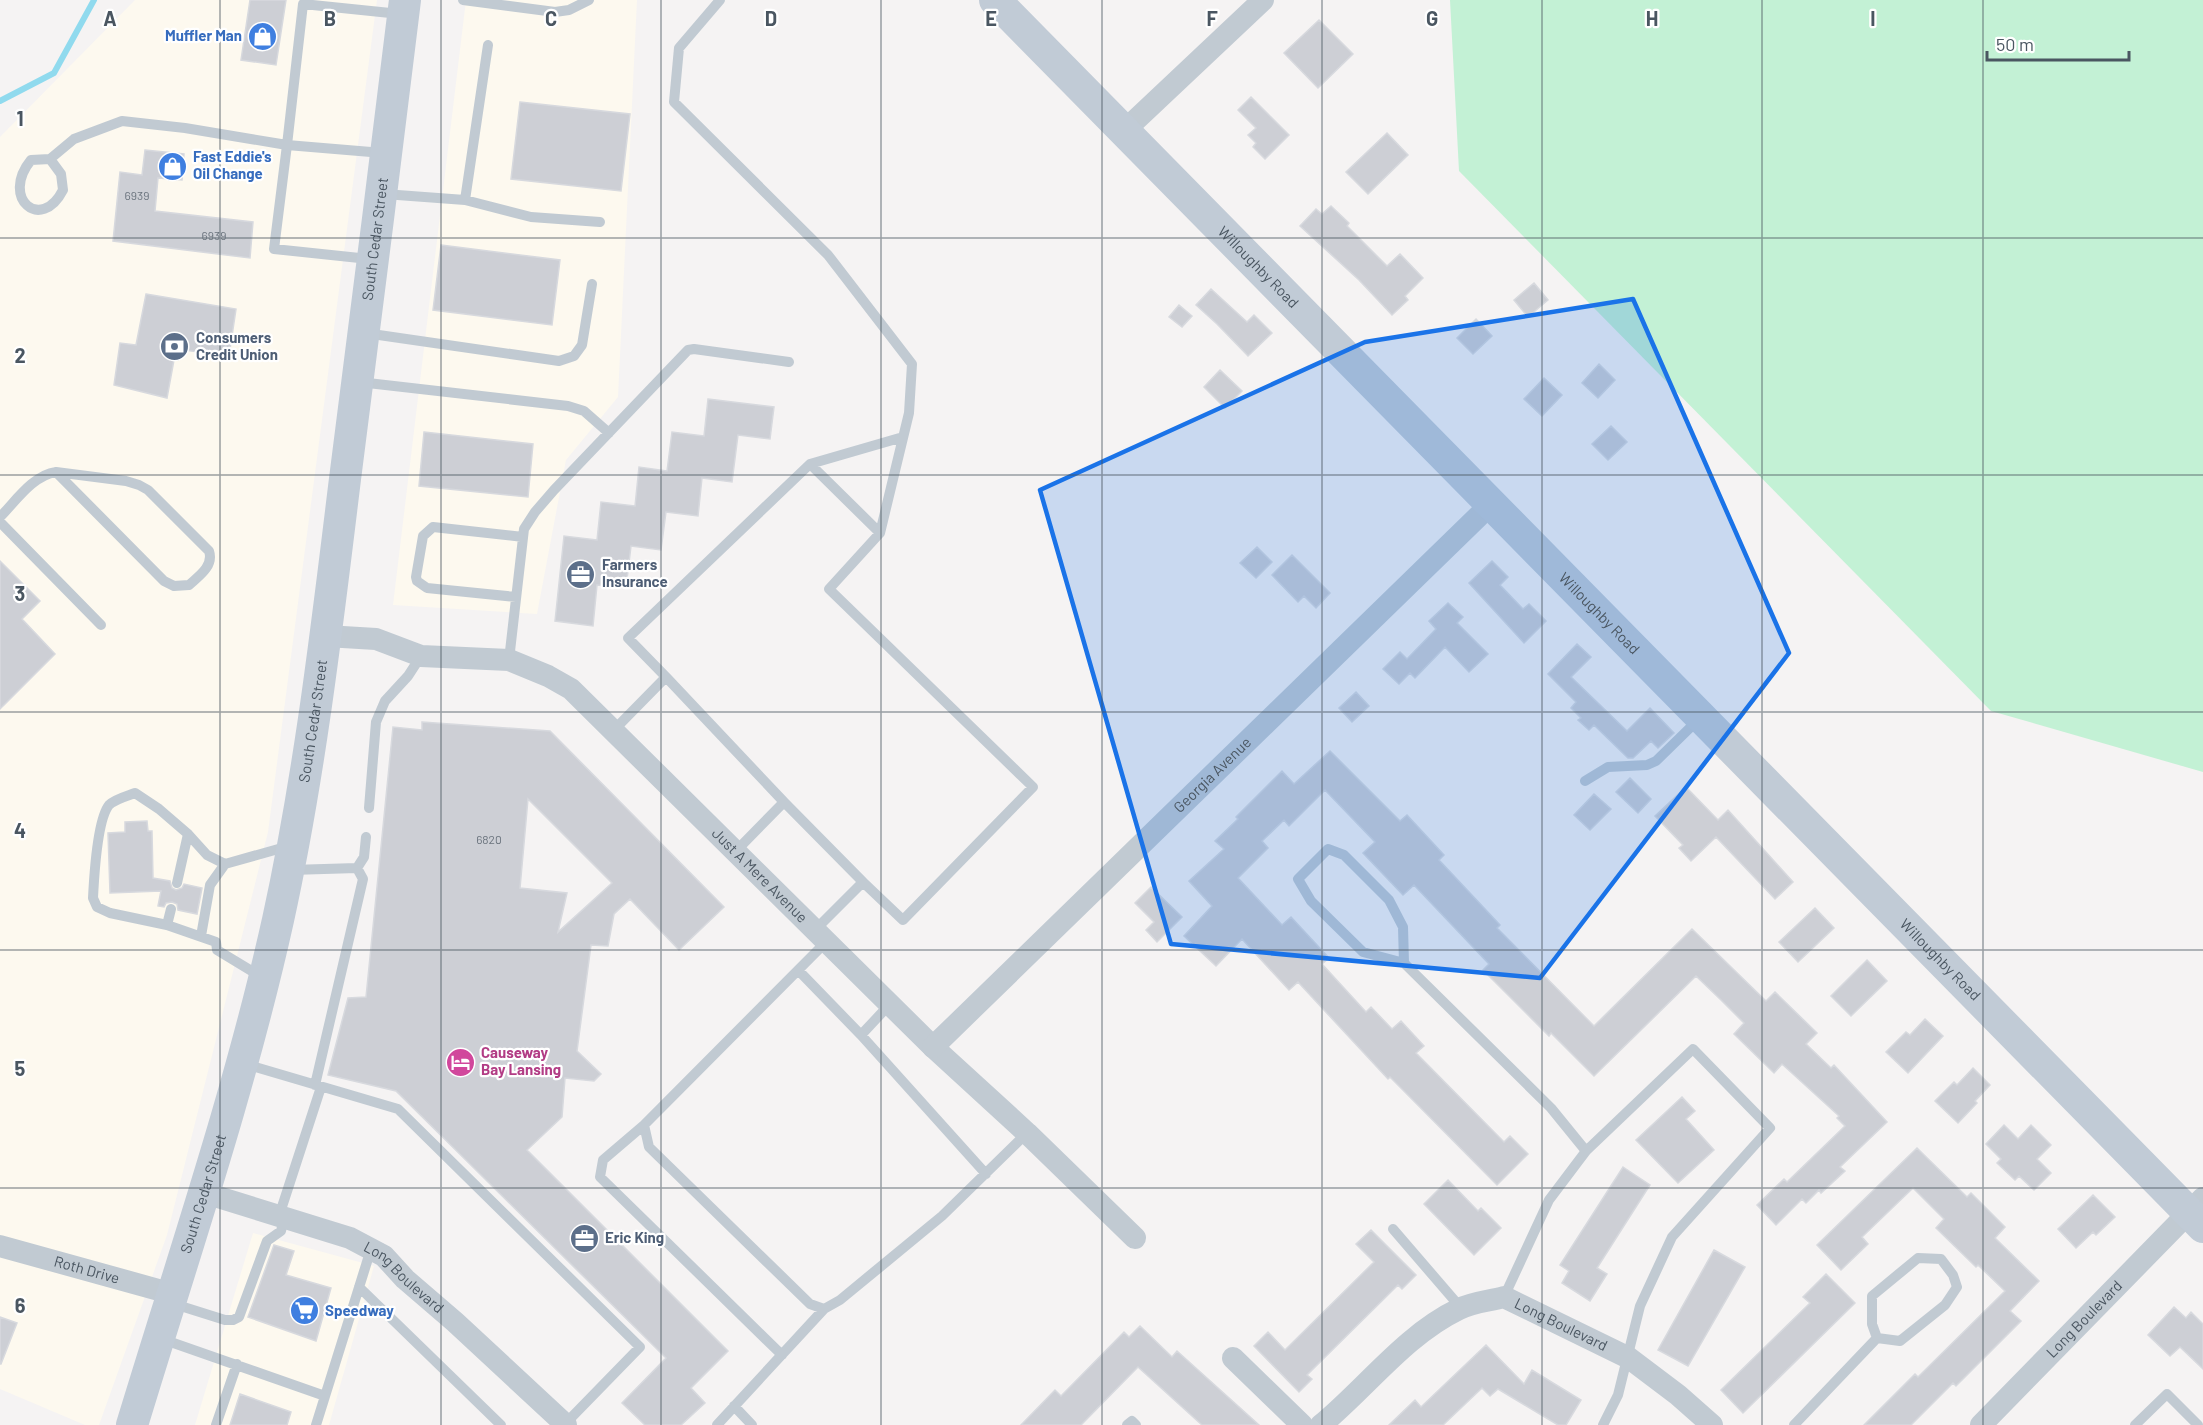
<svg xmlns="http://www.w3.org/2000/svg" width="2203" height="1425" font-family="Barlow,sans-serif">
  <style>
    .commercial { fill: #fdf9ef }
    .green { fill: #c3f1d5 }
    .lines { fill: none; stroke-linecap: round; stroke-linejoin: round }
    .stream { stroke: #90daee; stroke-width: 6 }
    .building { fill: #cdcfd5; stroke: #d7d9de; stroke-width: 1.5; fill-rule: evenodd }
    .lane { stroke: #c1cad2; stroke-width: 10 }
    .street { stroke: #c1cad2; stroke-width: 22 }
    .secondary { stroke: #c1cbd6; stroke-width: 32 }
    .marked { fill: #1a73e8; fill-opacity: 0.2; stroke: #1a73e8; stroke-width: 4.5; stroke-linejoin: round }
    .grid { fill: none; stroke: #4a5661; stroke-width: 1.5; stroke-opacity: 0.55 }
    .labels { text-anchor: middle; stroke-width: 4.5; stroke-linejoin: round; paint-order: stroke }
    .number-label { font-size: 12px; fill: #6b747e }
    .shop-label { font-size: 15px; font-weight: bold; fill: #366cbe; stroke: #fff; text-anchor: start }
    .street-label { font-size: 15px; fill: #4a5661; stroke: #fff }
    .service-label { font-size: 15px; font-weight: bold; fill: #4e5e75; stroke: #fff; text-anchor: start }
    .hotel-label { font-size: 15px; font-weight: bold; fill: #b23c85; stroke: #fff; text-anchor: start }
    .grid-label { font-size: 20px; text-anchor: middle; font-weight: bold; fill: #4a5661; stroke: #fff; stroke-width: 4.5; stroke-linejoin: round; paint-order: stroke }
  </style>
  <rect width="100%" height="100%" fill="#f5f3f3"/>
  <path class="commercial" d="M135,0H377L268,832L167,1235L99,1425H85L0,1389V137Z
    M466,0H637L618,397L566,460L537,614L393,605Z
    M253,1233L374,1266L329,1425H195Z"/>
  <path class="green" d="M1450,0H2203V772L1991,711L1459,171Z"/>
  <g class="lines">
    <path class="stream" d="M0,101L54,73L94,0"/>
  </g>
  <path class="building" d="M250,0H286L276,65L241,60Z
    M1319,20L1353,54L1318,88L1284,53Z
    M1251,97L1289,135L1265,159L1253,147L1256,143L1248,135L1256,128L1238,110Z
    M520,102L630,114L621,191L511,179Z
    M1387,133L1408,155L1368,194L1346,172Z
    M145,150L184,154L182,180L158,178L155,211L253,222L250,258L113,241L120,172L142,175Z
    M1331,206L1349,223L1347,226L1387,266L1400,254L1423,278L1405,296L1408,300L1392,315L1359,280L1300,226L1316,209L1322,214Z
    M441,245L560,260L552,325L433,310Z
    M1534,283L1548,300L1528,317L1514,300Z
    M1211,289L1247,322L1254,315L1272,333L1248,356L1217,324L1196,305Z
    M146,294L236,309L229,356L176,349L167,398L114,385L120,343L136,345Z
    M1179,305L1192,316L1182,327L1169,317Z
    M1476,319L1492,336L1473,354L1457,338Z
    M1599,364L1615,380L1598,398L1582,383Z
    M1220,370L1242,391L1225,408L1204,387Z
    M1544,378L1562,395L1542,416L1524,399Z
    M708,399L774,407L770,439L738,435L732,482L702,478L698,516L666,512L661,550L631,546L626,588L597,585L593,626L555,621L564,536L597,540L601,502L635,506L639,467L667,471L672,432L704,436Z
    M1611,426L1627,442L1608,460L1592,444Z
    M424,432L533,444L528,497L419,486Z
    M1257,547L1272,562L1256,578L1240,563Z
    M1292,555L1330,593L1316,608L1304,596L1298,602L1272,575Z
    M0,561L40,601L22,619L55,654L0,709Z
    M1492,561L1508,577L1500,585L1523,609L1529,604L1546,621L1524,643L1469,583Z
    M1448,603L1463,617L1457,623L1488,654L1469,672L1445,647L1415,678L1410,673L1399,684L1383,669L1400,652L1407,659L1436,629L1429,621Z
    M1577,644L1591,657L1571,677L1627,731L1650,708L1674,733L1658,748L1651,741L1633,758H1628L1594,725L1589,730L1578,720L1581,718L1571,708L1576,702L1548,674Z
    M1356,692L1369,706L1352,722L1339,708Z
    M422,722L550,731L724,907L679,950L630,899L614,914L608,946L591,945L577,1051L601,1074L594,1081L565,1078L562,1117L527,1150L728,1351L691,1388L705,1403L681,1425H645L622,1403L666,1358L396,1091L328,1075L348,998L366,997L393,727L422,730ZM528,799L612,883L558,932L567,893L520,888Z
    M1330,751L1400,821L1407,815L1444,855L1439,860L1500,925L1497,928L1594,1026L1692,929L1766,1001L1775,992L1817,1033L1806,1044L1831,1068L1834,1065L1887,1122L1840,1167L1845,1171L1821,1193L1819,1190L1806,1203L1802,1199L1776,1225L1757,1205L1784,1179L1787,1182L1845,1126L1837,1118L1839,1116L1782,1064L1774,1073L1734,1034L1744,1023L1721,1000L1696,976L1594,1076L1551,1033L1549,1036L1483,970L1489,964L1414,885L1403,895L1363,853L1375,842L1325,790L1289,826L1284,820L1262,841L1268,848L1238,878L1282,925L1291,917L1329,958L1322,964L1366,1012L1371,1007L1392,1029L1401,1021L1424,1046L1416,1053L1504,1142L1510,1136L1528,1154L1497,1185L1390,1077L1388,1079L1298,982L1289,990L1242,939L1216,966L1184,936L1212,906L1189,881L1224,849L1215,841L1238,819L1236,817L1282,771L1294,784Z
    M1630,778L1651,799L1638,813L1616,792Z
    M1686,787L1718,820L1728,810L1793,882L1775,899L1716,837L1691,861L1679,848L1683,845L1655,816Z
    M1594,794L1611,809L1590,830L1574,815Z
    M147,821L148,831H152L153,878L170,881L172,888L176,890L182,888L184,884L202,888L197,914L178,910L177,904L172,902L166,903L164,907L158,906L161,891L110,893L108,833L125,832V822Z
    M1151,887L1182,917L1157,942L1146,930L1154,922L1135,903Z
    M1815,908L1834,928L1798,962L1779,942Z
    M1867,960L1887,981L1851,1016L1831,996Z
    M1925,1019L1943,1036L1908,1073L1886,1052L1906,1032L1910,1035Z
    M1973,1068L1990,1085L1975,1101L1977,1103L1958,1123L1935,1101L1954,1082L1957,1085Z
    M1682,1097L1695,1111L1686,1119L1714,1150L1678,1183L1636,1140Z
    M2004,1125L2018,1139L2031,1125L2051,1145L2037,1159L2051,1173L2034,1190L2019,1176L2015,1180L1997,1163L2001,1159L1986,1144Z
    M1917,1148L1967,1197L1971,1193L2005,1227L1995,1238L2039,1281L2010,1311L2021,1321L1956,1386L1953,1383L1911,1425H1864L1915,1374L1918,1377L2005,1291L1978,1265L1976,1267L1936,1228L1944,1219L1913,1188L1862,1237L1868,1244L1841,1270L1817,1245Z
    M1623,1167L1650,1185L1597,1268L1607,1274L1590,1301L1562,1283L1569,1271L1560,1265Z
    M1448,1180L1478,1211L1481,1208L1501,1228L1474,1255L1424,1204Z
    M2093,1195L2115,1217L2096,1235L2093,1232L2076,1248L2058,1229Z
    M1371,1230L1416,1275L1402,1289L1398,1285L1307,1375L1312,1379L1299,1392L1254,1346L1268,1332L1285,1350L1374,1262L1356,1244Z
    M274,1245L294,1251L286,1275L331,1288L316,1341L248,1317Z
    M1714,1250L1745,1267L1688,1366L1658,1350Z
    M1826,1274L1855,1303L1743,1413L1721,1390L1810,1303L1803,1297Z
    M2174,1307L2186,1318L2191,1312L2203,1324V1369L2180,1347L2170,1356L2148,1335Z
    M0,1317L17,1323L1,1364H0Z
    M1140,1326L1172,1357L1177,1351L1259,1425H1202L1138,1367L1081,1425H1021L1055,1390L1061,1396L1124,1332L1129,1337Z
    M1486,1345L1524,1384L1532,1370L1581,1400L1566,1425H1558L1498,1389L1490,1396L1482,1388L1443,1425H1389L1415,1400L1421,1407Z
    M240,1394L291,1412L287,1425H230Z"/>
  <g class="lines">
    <path class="lane" d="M463,0L555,12L569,10L589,0
      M720,0L679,48L674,102L828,255L912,364L909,413L880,533
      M50,159L61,174L63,190C41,233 0,198 31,160L50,159L74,139L122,121L185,128L287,145L303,4L400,14
      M384,194L465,200L488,45
      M465,200L531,217L600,222
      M369,259L274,249L287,145L383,153
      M365,333L559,361L574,356L582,345L592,284
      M359,382L568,406L584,411L609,433
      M810,464L903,437
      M0,517C15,502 33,475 56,472L126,481L139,485L148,490L209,551C214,566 199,576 189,585L174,586L164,581L56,472
      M0,522L101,625
      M516,597L427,588L417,581L416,577L423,536L433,527L523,537
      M509,660L524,529L535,512L554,490L688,350L694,349L789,362
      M666,677L784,802
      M613,731L666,677L628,638L810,464L880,533L829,589L1033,787L903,920L863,882L815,930
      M1585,781L1608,767L1647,765L1656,761L1699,719
      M369,808L376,722L385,701L408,676L421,656
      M735,852L784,802L863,882
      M291,870L357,868L364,857L366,837
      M177,883L188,834
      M167,925L171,909
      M201,936L210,885L225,864
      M826,942L644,1125L649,1147L810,1304L824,1309L840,1300L942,1216L1027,1133
      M1404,963L1363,952L1311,901L1298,879L1328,849L1344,855L1389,900L1403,927L1404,963L1551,1108L1586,1151
      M798,970L861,1035L890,1004
      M260,976L217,950L216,942L167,925L110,913L97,907L93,898C94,878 97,820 109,805C115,799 127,796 135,793L159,809L188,834L207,855L225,864L289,846
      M861,1035L986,1174
      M245,1064L398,1109L640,1347L565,1424
      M315,1085L363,879L357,868
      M644,1125L603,1160L600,1177L782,1355
      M279,1216L321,1087
      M1393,1229L1461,1308
      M1918,1258L1941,1259L1953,1275L1957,1287L1945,1305L1900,1341L1877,1338L1872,1324V1296Z
      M359,1287L501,1425
      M1504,1297L1549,1200L1586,1151L1693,1049L1770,1128L1672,1237L1640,1306L1618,1395L1603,1425
      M171,1303L225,1320H233L239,1317L267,1241L281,1231L284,1218
      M162,1339L325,1396
      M734,1406L752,1425
      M216,1425L237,1364
      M316,1425L371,1249
      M717,1425L824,1309
      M1127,1425L1132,1421L1136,1425
      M1794,1425L1877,1338
      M2135,1425L2167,1394L2198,1425"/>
    <g class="street">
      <path d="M1124,131L1263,0"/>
      <path id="s1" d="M326,636L376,639L421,656L509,660L548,676L571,689L933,1047L1027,1133L1135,1238"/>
      <path id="s2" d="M933,1047L1492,503"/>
      <path id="s3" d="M205,1193L350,1238L384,1256L405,1279L455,1322L566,1425"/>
      <path id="s4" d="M0,1246L173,1294"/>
      <path d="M1233,1358L1302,1425"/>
      <path id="s5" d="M1321,1425C1367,1387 1405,1335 1459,1309C1473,1302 1490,1301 1504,1297L1629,1358L1678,1395L1712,1425"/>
      <path id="s6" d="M1981,1425L2203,1198"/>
    </g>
    <g class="secondary">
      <path id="s7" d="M995,0L2203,1227"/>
      <path id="s8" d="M132,1425C183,1257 240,1091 278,920C310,774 327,626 345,479C365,319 386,160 405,0"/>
    </g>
  </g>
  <path class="marked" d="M1633,299L1789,653L1540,978L1171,944L1040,490L1365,342Z"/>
  <path class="grid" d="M220,0V1425M441,0V1425M661,0V1425M881,0V1425M1102,0V1425M1322,0V1425M1542,0V1425M1762,0V1425M1983,0V1425M0,238H2203M0,475H2203M0,712H2203M0,950H2203M0,1188H2203"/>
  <defs>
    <symbol id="shop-disc" viewBox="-11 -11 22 22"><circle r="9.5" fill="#3f7fe0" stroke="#fff"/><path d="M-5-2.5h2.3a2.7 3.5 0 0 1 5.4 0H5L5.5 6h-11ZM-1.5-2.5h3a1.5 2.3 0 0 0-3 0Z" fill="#fff"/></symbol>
    <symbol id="bank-disc" viewBox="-11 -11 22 22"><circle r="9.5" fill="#5c6f8a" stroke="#fff"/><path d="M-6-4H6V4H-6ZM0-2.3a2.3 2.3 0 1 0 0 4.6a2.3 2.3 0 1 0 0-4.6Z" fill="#fff"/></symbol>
    <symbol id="office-disc" viewBox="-11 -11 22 22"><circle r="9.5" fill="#5c6f8a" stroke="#fff"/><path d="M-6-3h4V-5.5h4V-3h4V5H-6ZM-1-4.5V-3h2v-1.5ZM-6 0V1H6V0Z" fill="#fff"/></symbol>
    <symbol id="hotel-disc" viewBox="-11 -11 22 22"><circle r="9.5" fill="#d1479c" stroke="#fff"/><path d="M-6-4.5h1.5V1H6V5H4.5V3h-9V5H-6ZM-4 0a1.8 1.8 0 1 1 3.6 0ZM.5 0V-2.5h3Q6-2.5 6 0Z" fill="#fff"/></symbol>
    <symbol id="supermarket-disc" viewBox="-11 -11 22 22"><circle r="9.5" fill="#3f7fe0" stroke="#fff"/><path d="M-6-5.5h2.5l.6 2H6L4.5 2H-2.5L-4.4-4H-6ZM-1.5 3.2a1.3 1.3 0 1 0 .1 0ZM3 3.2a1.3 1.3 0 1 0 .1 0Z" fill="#fff"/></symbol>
  </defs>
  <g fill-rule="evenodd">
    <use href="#shop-disc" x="246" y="20" width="33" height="33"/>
    <use href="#shop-disc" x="156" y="150" width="33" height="33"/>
    <use href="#bank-disc" x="158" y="330" width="33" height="33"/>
    <use href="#office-disc" x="564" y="558" width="33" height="33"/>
    <use href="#hotel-disc" x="444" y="1046" width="33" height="33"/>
    <use href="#office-disc" x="568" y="1222" width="33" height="33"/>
    <use href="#supermarket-disc" x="288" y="1294" width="33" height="33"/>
  </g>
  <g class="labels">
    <g class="number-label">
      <text x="137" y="200">6939</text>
      <text x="214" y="240">6939</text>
      <text x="489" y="844">6820</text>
    </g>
    <g class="shop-label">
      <text x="242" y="41" text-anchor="end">Muffler Man</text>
      <text x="193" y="162">Fast Eddie's<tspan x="193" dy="17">Oil Change</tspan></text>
      <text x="325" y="1316">Speedway</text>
    </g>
    <g class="street-label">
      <text dy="5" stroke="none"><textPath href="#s8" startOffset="1214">South Cedar Street</textPath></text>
      <text dy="5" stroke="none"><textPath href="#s7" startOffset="375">Willoughby Road</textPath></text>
      <text dy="5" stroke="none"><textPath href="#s7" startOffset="861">Willoughby Road</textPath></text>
      <text dy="5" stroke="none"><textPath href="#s8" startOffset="728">South Cedar Street</textPath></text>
      <text dy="5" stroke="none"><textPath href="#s2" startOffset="390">Georgia Avenue</textPath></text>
      <text dy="5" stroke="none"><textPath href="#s1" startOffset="520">Just A Mere Avenue</textPath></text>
      <text dy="5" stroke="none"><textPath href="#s7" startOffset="1347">Willoughby Road</textPath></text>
      <text dy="5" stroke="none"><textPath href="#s8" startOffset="242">South Cedar Street</textPath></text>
      <text dy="5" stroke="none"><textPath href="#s4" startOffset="90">Roth Drive</textPath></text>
      <text dy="5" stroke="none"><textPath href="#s3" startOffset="219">Long Boulevard</textPath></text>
      <text dy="5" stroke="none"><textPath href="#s6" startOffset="148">Long Boulevard</textPath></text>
      <text dy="5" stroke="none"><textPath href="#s5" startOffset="291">Long Boulevard</textPath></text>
    </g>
    <g class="service-label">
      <text x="196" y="343">Consumers<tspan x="196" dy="17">Credit Union</tspan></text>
      <text x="602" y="570">Farmers<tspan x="602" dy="17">Insurance</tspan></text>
      <text x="605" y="1243">Eric King</text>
    </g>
    <g class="hotel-label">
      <text x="481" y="1058">Causeway<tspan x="481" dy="17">Bay Lansing</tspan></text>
    </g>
  </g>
  <g class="grid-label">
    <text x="110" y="26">A</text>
    <text x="330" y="26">B</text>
    <text x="551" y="26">C</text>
    <text x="771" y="26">D</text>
    <text x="991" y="26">E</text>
    <text x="1212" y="26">F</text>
    <text x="1432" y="26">G</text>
    <text x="1652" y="26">H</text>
    <text x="1873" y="26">I</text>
    <text x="20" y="126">1</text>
    <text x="20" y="363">2</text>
    <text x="20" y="601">3</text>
    <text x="20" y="838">4</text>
    <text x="20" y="1076">5</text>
    <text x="20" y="1313">6</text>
  </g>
  <path d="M1987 51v9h142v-9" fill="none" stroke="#4a5661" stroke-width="3"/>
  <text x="1996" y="51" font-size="18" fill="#4a5661" stroke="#ffffff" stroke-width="4.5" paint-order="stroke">50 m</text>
</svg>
